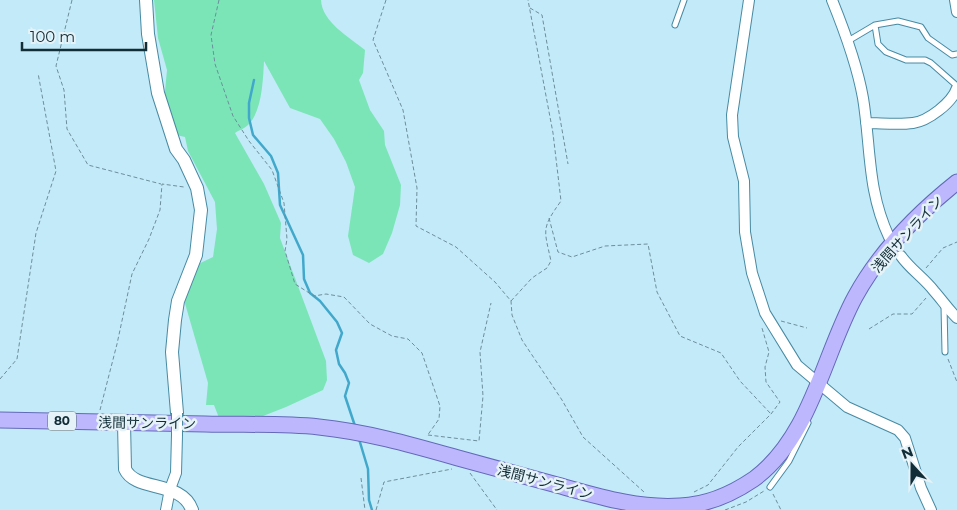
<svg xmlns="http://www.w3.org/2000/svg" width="957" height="510" font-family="Montserrat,'Noto Sans JP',sans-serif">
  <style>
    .green { fill: #7be5b8 }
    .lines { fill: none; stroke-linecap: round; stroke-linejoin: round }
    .stream { stroke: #41a8cb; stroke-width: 2.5 }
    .service-casing { stroke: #488aa2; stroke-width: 7 }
    .minor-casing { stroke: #488aa2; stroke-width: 12 }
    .tertiary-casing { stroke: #488aa2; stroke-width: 14 }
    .primary-casing { stroke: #6469b8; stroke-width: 17 }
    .path { stroke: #6d8e9b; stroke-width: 1; stroke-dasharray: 4 2.5; stroke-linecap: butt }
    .service { stroke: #fff; stroke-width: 5 }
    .minor { stroke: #fff; stroke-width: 10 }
    .tertiary { stroke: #fff; stroke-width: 12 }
    .primary { stroke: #bdb8fe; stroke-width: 15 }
    .minor-bridge-casing { stroke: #488aa2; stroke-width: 12; stroke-linecap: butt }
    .minor-bridge { stroke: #fff; stroke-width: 10 }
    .labels { text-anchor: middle; stroke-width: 5; stroke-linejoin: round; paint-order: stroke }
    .shield { fill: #e5f2f7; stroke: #516871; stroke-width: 1 }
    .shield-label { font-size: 12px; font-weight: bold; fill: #112d37 }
    .street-label { font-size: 14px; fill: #112d37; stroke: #e5f2f7 }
  </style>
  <rect width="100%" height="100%" fill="#c3eaf9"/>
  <path class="green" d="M154,0H321C322,22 349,37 365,50L363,73L359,80L370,110L384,131L385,145L401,185L400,205L392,233L383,254L369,263L353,255L348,236L355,187L346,162L334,139L320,119L290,108L264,61C263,80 262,112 248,125C244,129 239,130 235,133L264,184L281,223L280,238L326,361L327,380L323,390L286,407L245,423H221L214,405H206L208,383L184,300L190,268L213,257L217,229L215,202L188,151L185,137L172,134L163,112L167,70L158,38Z"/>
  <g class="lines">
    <path class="stream" d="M254,80L249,103V118L253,135L271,156L278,173L280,205L303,255L304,279L310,293L320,301L337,322L342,333L336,350L339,364L345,373L349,383L345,396L355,426
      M359,439L368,469L369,500L372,510"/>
    <defs>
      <path id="service" d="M675,25L684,0
        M875,25L878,44L886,52L906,60H925L931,63L957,86
        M848,41L875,25L898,21L921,27L928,38L952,55L957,54
        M944,306L945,352
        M770,487L789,461L808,423"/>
      <path id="minor" d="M749,0L732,115L733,137L744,181L745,232L752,273L765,313L797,365L847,407L898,430L905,438L921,488L931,510
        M832,0C845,32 857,64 863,98C871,147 867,190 889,237
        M955,0L957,12
        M866,123C881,123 898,125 913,123C928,121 952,103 957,88
        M901,256C910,269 924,278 934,291C942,300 948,309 957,318
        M166,510L170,489L176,473L177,435"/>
      <path id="tertiary" d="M146,0L148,34L158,93L176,149L184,160L197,188L201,210L196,255L178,301L175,320L172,352L177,413
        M124,423L125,469C135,492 182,480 192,510"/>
      <path id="primary" d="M0,420C68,421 137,423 205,424C243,425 282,423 319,427C367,432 412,445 458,458C491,467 524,476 557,485C597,496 638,509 680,506C707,505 732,494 754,479C811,437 823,356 855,297C879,253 918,213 957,182"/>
    </defs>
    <use href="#service" class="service-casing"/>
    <use href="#minor" class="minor-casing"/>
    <use href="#tertiary" class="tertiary-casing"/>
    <use href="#primary" class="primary-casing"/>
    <path class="path" d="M72,0L56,66L64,90L67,129L88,165L161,184
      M219,0L211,35L215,64L233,116L249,141L272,170L284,203L287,239L285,251L295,284L314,296L326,294L344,297L370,324L392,336L408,339L422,353L440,406L439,419L427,436
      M386,0L373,40L403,110L417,188L416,226L456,247L495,282L511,301L512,315L522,340L562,400L583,437L644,492
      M530,8L542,15L568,164
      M549,218L558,252L572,257L605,246L648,244L657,292L680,336L721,353L740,381L771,414
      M926,268L943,248L957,242
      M511,301L532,278L547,268L551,261C544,229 541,229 561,201L553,133L528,0
      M781,321L807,328
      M869,329L893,314H912L926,298
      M948,359L957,382
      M0,379L17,359L36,233L56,171L38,73
      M100,410L117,344L132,274L149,239L160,210L162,184L184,187
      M428,435L479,441L483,396L480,352L491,303
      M470,473L497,510
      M361,478L365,510
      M694,492L708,485L738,447L771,414L780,402L766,382L765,367L769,352L762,328
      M773,494L781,510
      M376,510L384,482L452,469
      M725,510L746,502L764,491"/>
    <use href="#service" class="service"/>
    <use href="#minor" class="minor"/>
    <use href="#tertiary" class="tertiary"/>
    <use href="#primary" class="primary"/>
    <defs>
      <path id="minor-bridge" d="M177,435V413"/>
    </defs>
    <use href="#minor-bridge" class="minor-bridge-casing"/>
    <use href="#minor-bridge" class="minor-bridge"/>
  </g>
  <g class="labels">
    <rect class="shield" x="48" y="411.5" width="28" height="19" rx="4"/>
    <g class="shield-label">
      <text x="62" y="425">80</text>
    </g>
    <g class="street-label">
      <text transform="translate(907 234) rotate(-48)" y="5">浅間サンライン</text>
      <text transform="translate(147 423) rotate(1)" y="5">浅間サンライン</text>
      <text transform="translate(545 482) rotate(15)" y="5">浅間サンライン</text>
    </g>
  </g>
  <g transform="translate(912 465) rotate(339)" stroke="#e5f2f7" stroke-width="4" paint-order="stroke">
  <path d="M0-4L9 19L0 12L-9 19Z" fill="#112d37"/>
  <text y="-8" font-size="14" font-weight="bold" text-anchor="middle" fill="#112d37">N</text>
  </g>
  <path d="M22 42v8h124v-8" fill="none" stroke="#112d37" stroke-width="2.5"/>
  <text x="30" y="42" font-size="15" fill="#112d37" stroke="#e5f2f7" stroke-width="4" paint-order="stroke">100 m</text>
</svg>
